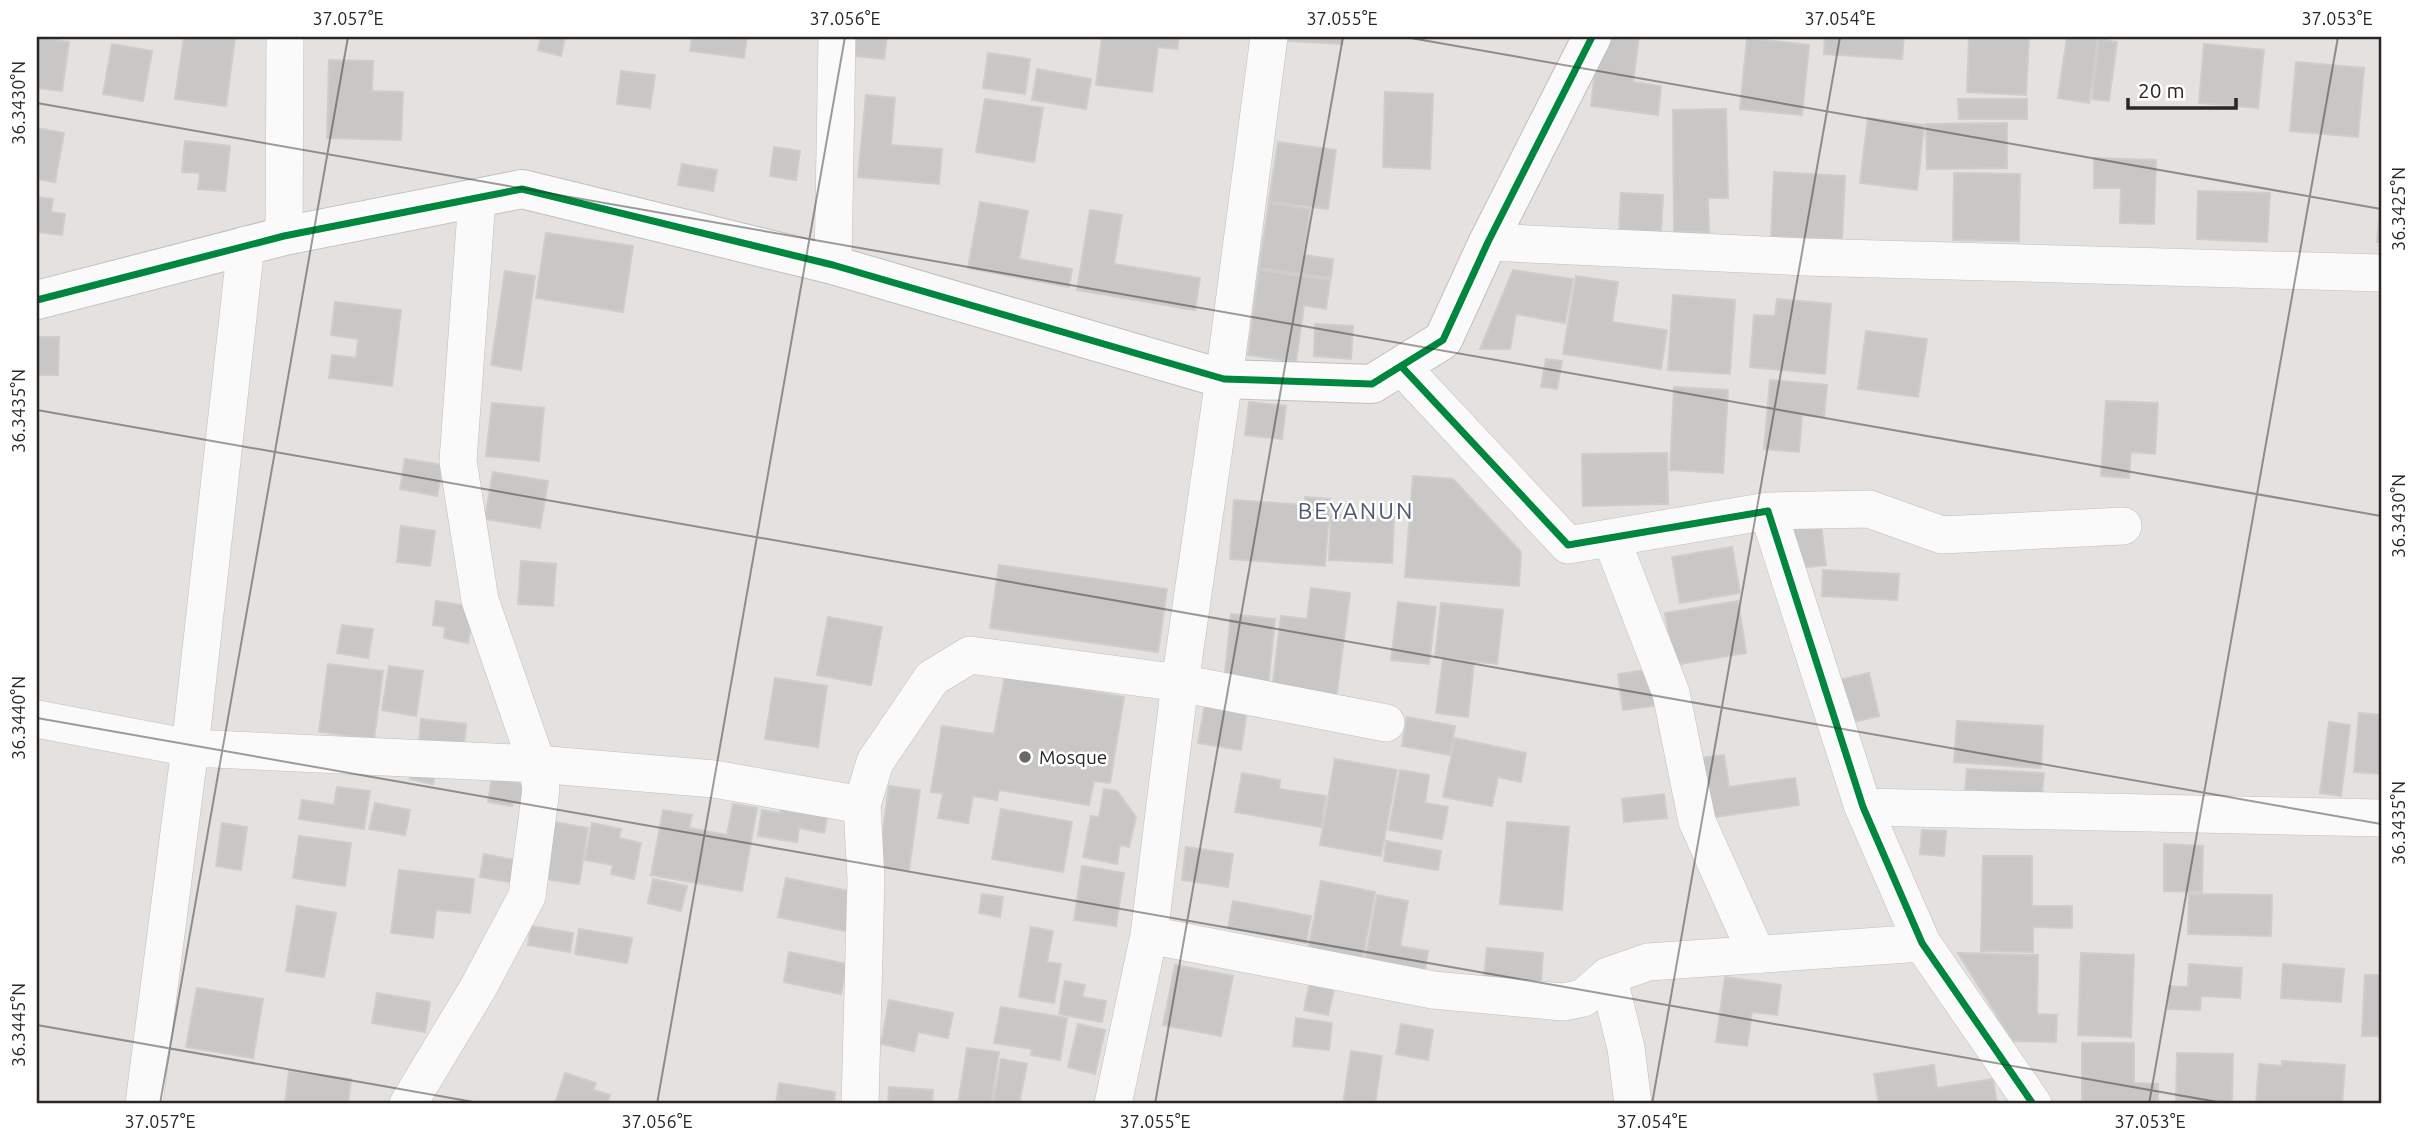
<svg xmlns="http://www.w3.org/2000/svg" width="2418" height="1141" font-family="Ubuntu,sans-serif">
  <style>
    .building { fill: #c9c7c5; stroke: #cfcdca; stroke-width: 2 }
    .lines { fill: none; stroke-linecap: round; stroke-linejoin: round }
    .street-casing { stroke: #bfbfbf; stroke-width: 38 }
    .secondary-casing { stroke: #bfbfbf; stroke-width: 40 }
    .street { stroke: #fbfafa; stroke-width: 37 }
    .secondary { stroke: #fbfafa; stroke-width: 38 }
    .cycleway-casing { stroke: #fff; stroke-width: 11 }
    .cycleway { stroke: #00873e; stroke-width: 7 }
    .ticks { fill: none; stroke: #272727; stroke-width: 2; stroke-opacity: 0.45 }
    .poi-dot { fill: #696867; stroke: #fff; stroke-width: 2.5 }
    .labels { text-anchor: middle; stroke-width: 5; stroke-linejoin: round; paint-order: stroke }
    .poi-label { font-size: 19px; fill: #272727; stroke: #fff; text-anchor: start }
    .quarter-label { font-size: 23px; letter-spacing: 2px; fill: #4e5972; stroke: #fff }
    .neatline { fill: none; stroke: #272727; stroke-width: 2.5 }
    .ticks-label { font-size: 18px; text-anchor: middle; fill: #272727 }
  </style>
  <rect width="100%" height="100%" fill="#e4e1de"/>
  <path class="building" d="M37,37L69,42L62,91L37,88Z
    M184,37L235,38L226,106L175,99Z
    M541,37H565L561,56L538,50Z
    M692,37H747L744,58L690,51Z
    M849,37H887L884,59L847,55Z
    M1102,37H1179L1177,49L1158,47L1152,92L1096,85Z
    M1289,37H1343L1342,44L1289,41Z
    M1607,37H1639L1633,82L1661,86L1658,115L1591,106L1597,56Z
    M1825,37H1904L1902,59L1824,54Z
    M1969,37H2029L2026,95L1967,92Z
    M2067,37H2098L2089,103L2058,98Z
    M1747,38L1809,45L1802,115L1740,109Z
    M2099,39L2117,42L2109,101L2092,99Z
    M112,44L152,51L143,101L103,94Z
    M2204,44L2264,50L2258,108L2199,103Z
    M988,53L1030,59L1025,94L983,88Z
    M329,60L373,61L372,91L403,92L401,140L327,138Z
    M2296,62L2364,68L2358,137L2290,131Z
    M1037,69L1091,79L1086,109L1032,100Z
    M621,71L655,75L650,108L617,104Z
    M1385,92L1433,94L1430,169L1383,167Z
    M866,95L895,98L891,145L942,149L939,184L858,177Z
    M985,99L1043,108L1034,162L976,152Z
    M1958,99H2027V119H1959Z
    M1726,109L1728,198H1708L1709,232H1674L1673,110Z
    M1868,118L1924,125L1917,190L1860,183Z
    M2007,123V168L1927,169L1926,124Z
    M37,128L64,133L55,182L37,179Z
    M185,141L230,146L225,191L198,189L200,173L182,172Z
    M1278,142L1336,150L1328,209L1269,201Z
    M774,147L800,151L796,180L770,176Z
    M2094,158L2156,160L2154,224L2120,223L2121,188H2094Z
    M682,164L717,170L713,191L678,185Z
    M1774,172L1845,176L1842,239L1771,237Z
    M1954,173L2020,174L2019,241L1953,240Z
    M2198,191L2270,193L2267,242L2197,239Z
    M1621,193L1663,195L1661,232L1619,230Z
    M37,197L53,199L51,212L65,214L62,235L37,232Z
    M2381,197V242H2377Z
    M980,202L1028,211L1019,259L1072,269L1069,287L968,268Z
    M1269,203L1310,209L1304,255L1333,259L1331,278L1259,268Z
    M1090,210L1122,215L1114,264L1200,278L1195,310L1077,290Z
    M546,233L633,246L623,312L536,298Z
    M1259,270L1330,280L1326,309L1304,305L1296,362L1248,355Z
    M1513,270L1573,279L1565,323L1516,314L1510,349H1480Z
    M505,271L535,276L521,370L491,365Z
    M1576,276L1618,282L1612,322L1667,330L1661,369L1563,354Z
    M1673,295L1735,300L1730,374L1668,370Z
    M1777,299L1831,304L1825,374L1750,367L1754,315L1775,316Z
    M335,302L401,310L392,386L329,378L332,355L356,358L358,339L331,335Z
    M1315,324L1353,326L1351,359L1314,356Z
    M1866,331L1927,339L1918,397L1858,389Z
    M37,337H59L58,375H37Z
    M1546,359L1562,361L1557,389L1541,387Z
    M1770,380L1827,385L1824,417L1802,415L1799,452L1764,449Z
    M1674,387L1728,390L1723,473L1670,470Z
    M2106,401L2158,403L2155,454L2131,452L2129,478L2101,476Z
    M1249,402L1286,406L1282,439L1245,435Z
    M492,403L544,408L539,461L486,456Z
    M1667,453L1668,504L1583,506L1582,454Z
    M405,459L443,465L437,496L400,489Z
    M493,472L548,481L540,528L485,519Z
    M1413,476L1453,479L1521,552L1519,586L1405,577Z
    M1305,497L1330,499L1325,566L1230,559L1234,500L1305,505Z
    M1331,515L1394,517L1392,563L1329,560Z
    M1821,524L1826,565L1797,568L1793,527Z
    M401,526L435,531L430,566L397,562Z
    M1732,547L1740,593L1680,603L1672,557Z
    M521,561L556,564L553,606L518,604Z
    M999,565L1167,589L1158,652L990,628Z
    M1823,570L1899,574L1897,600L1822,596Z
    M1311,588L1350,593L1336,699L1272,690L1281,616L1307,619Z
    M436,601L474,607L468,643L444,638L445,627L433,625Z
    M1738,601L1746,653L1674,665L1665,613Z
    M1398,602L1436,607L1429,664L1391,660Z
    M1441,603L1503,610L1497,664L1435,657Z
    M1231,614L1275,619L1268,686L1224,681Z
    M828,617L882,627L871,685L817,675Z
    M342,625L373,629L368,658L337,653Z
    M1443,659L1474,663L1468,717L1436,713Z
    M328,664L383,671L374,739L319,732Z
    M389,666L423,671L416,716L382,710Z
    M1654,669L1659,705L1623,710L1618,674Z
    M1869,673L1879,716L1845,724L1835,681Z
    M1005,676L1124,697L1110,783L1094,781L1089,805L999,790L997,800L973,796L968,823L938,818L943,793L931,792L942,726L994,734Z
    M775,678L827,686L818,747L765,739Z
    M1205,704L1247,710L1241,750L1198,743Z
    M2359,713L2381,715V774L2354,772Z
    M1407,717L1455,726L1450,755L1402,746Z
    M421,719L466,724L464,746L419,741Z
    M1957,721L2043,726L2041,768L1954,762Z
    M2329,722L2350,725L2341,796L2320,793Z
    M1455,738L1526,753L1521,782L1498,777L1492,806L1443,797Z
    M1724,755L1729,787L1795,778L1799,805L1706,818L1698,758Z
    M1335,759L1397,770L1381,856L1320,845Z
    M413,764L436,769L433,784L410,779Z
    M1967,769L2044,773L2042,795L1965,790Z
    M1400,770L1429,775L1425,803L1448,807L1442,839L1389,830Z
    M1242,773L1280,780L1279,789L1326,796L1321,827L1235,812Z
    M492,777L526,784L522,803L513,802L512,806L488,802Z
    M889,786L920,790L909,870L878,866Z
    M337,787L370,791L364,829L299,819L302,800L334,805Z
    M1104,789L1117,791L1136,817L1129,847L1120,845L1117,864L1083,857L1091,816L1099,817Z
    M1664,794L1667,818L1624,822L1622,799Z
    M375,803L410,810L405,835L369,829Z
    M733,804L757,808L742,891L651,875L663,810L692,815L689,828L727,835Z
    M781,804L828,812L824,833L799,828L797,842L758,836L762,810L780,813Z
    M1001,809L1072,822L1063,872L992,859Z
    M555,822L588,828L579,884L545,879Z
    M1507,822L1569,827L1562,910L1500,904Z
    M222,823L247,827L241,870L216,866Z
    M592,823L621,829L619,838L641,843L634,879L611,874L613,865L585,860Z
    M1922,830L1946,831L1944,856L1920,854Z
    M299,836L351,843L345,886L293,878Z
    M1386,841L1441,851L1438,870L1384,861Z
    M2164,844L2203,846L2202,892L2164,891Z
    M1186,847L1233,854L1228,887L1182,880Z
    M484,854L519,861L515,883L480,877Z
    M1983,856H2032V906H2072V928L2033,927V952L1981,951Z
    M1082,866L1124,873L1116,926L1074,920Z
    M399,870L474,879L470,913L436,910L433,938L391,933Z
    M786,878L858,893L850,932L778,917Z
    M653,879L687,886L681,911L648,903Z
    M1321,881L1375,892L1362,961L1308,951Z
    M982,894L1003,897L1000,917L979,913Z
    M2189,894L2272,895L2271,936L2188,934Z
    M1377,895L1408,901L1400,946L1428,951L1424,977L1364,966Z
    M1233,901L1311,916L1306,943L1228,928Z
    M297,906L336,913L324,977L286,971Z
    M531,926L573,933L570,952L528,945Z
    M1031,927L1053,931L1047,962L1061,964L1054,1003L1019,997Z
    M579,929L632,938L627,963L575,954Z
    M1487,948L1543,953L1541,982L1484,977Z
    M789,952L847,964L841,994L784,982Z
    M1958,953L2038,955L2037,1014L2057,1015L2056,1042L2013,1041Z
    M2081,953L2134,955L2131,1037L2078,1035Z
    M2189,964L2242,968L2240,998L2201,996L2200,1010L2168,1009L2169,986L2188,987Z
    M2283,964L2344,969L2341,1002L2281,998Z
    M1175,965L1233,976L1221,1036L1163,1025Z
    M2365,975H2381V1036H2362Z
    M1725,977L1781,985L1777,1015L1752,1012L1747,1046L1716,1042Z
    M1065,981L1085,985L1082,997L1106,1001L1102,1022L1059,1014Z
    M1310,981L1335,985L1328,1015L1304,1010Z
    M197,988L263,999L253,1058L186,1047Z
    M377,993L430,1002L425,1032L372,1023Z
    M889,1000L953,1013L948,1038L918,1032L914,1051L881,1044Z
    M1001,1007L1067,1018L1060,1060L1031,1055L1032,1049L994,1043Z
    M1296,1018L1332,1023L1329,1050L1293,1046Z
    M1078,1024L1105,1030L1095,1074L1068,1067Z
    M1401,1024L1433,1030L1428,1060L1396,1054Z
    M2082,1043H2134V1083L2158,1084V1104H2082Z
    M967,1048L999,1052L991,1104H958Z
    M1351,1051L1382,1056L1375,1104H1343Z
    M2177,1053L2233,1054L2232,1104H2176Z
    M1001,1059L1027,1064L1019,1104H993Z
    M2282,1061L2345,1065L2342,1104H2256L2259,1064L2282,1066Z
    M1934,1065L1937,1088L1993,1079L1997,1104H1879L1874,1074Z
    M289,1071L351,1079L348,1104H285Z
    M565,1073L596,1083L593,1090L610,1095L607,1104H555Z
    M779,1083L835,1092L834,1104H776Z
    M889,1087L933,1090L932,1104H888Z"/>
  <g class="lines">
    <defs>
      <path id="street" d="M284,236L285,37
        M1488,242L1805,257L2381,273
        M833,265L837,37
        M1401,366L1568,545L1768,511L1863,807L1922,943L2033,1104
        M1768,511L1869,509L1942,535L2123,526
        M1611,538L1671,693L1697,821L1757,955
        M37,719L190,748L537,764L714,779L862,805
        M1863,807L2381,818
        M1149,935L1433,990L1563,1002L1583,998L1608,976L1648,962L1922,943
        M1608,976L1626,1048L1633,1104
        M144,1104L190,748L246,245
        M408,1104L478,988L527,896L541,789L537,764L480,600L458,461L477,198
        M860,1104L866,879L862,805L875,762L932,678L970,655L1180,683L1386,723
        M1113,1104L1149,935L1180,683L1224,379L1269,37"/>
      <path id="secondary" d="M37,300L284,236L522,189L833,265L1224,379L1372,384L1443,340L1488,242L1592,37"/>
    </defs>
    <use href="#street" class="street-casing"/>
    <use href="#secondary" class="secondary-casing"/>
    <use href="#street" class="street"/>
    <use href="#secondary" class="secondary"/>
    <defs>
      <path id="cycleway" d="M37,300L284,236L522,189L833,265L1224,379L1372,384L1443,340L1488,242L1592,37
        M1401,366L1568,545L1768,511L1863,807L1922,943L2033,1104"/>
    </defs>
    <use href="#cycleway" class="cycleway-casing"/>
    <use href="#cycleway" class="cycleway"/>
  </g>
  <path class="ticks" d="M1405,37L2381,209M37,103L2381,516M37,410L2381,824M37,718L2229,1104M37,1025L485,1104M160,1104L348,37M657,1104L845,37M1155,1104L1343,37M1652,1104L1840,37M2149,1104L2338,37"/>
  <circle class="poi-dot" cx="1025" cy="757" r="7"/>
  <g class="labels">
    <g class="poi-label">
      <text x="1039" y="764">Mosque</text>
    </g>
    <g class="quarter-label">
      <text x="1356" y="519">BEYANUN</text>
    </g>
  </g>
  <rect width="2418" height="1141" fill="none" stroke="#ffffff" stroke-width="77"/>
  <path d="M2128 98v10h108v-10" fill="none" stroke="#272727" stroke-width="3.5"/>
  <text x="2138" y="98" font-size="21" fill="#272727" stroke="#ffffff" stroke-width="5" paint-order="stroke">20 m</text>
  <rect x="38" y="38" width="2342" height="1064" class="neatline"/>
  <g class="ticks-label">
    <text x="348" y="25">37.057°E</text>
    <text x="845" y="25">37.056°E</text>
    <text x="1342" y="25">37.055°E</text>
    <text x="1840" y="25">37.054°E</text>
    <text x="2337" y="25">37.053°E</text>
    <text transform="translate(19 103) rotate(-90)" y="6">36.3430°N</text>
    <text transform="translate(2399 209) rotate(-90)" y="6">36.3425°N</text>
    <text transform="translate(19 411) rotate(-90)" y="6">36.3435°N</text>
    <text transform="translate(2399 516) rotate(-90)" y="6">36.3430°N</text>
    <text transform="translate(19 718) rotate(-90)" y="6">36.3440°N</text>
    <text transform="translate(2399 823) rotate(-90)" y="6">36.3435°N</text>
    <text transform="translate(19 1025) rotate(-90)" y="6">36.3445°N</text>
    <text x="160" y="1128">37.057°E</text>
    <text x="657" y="1128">37.056°E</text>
    <text x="1155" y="1128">37.055°E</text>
    <text x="1652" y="1128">37.054°E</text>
    <text x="2150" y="1128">37.053°E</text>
  </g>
</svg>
